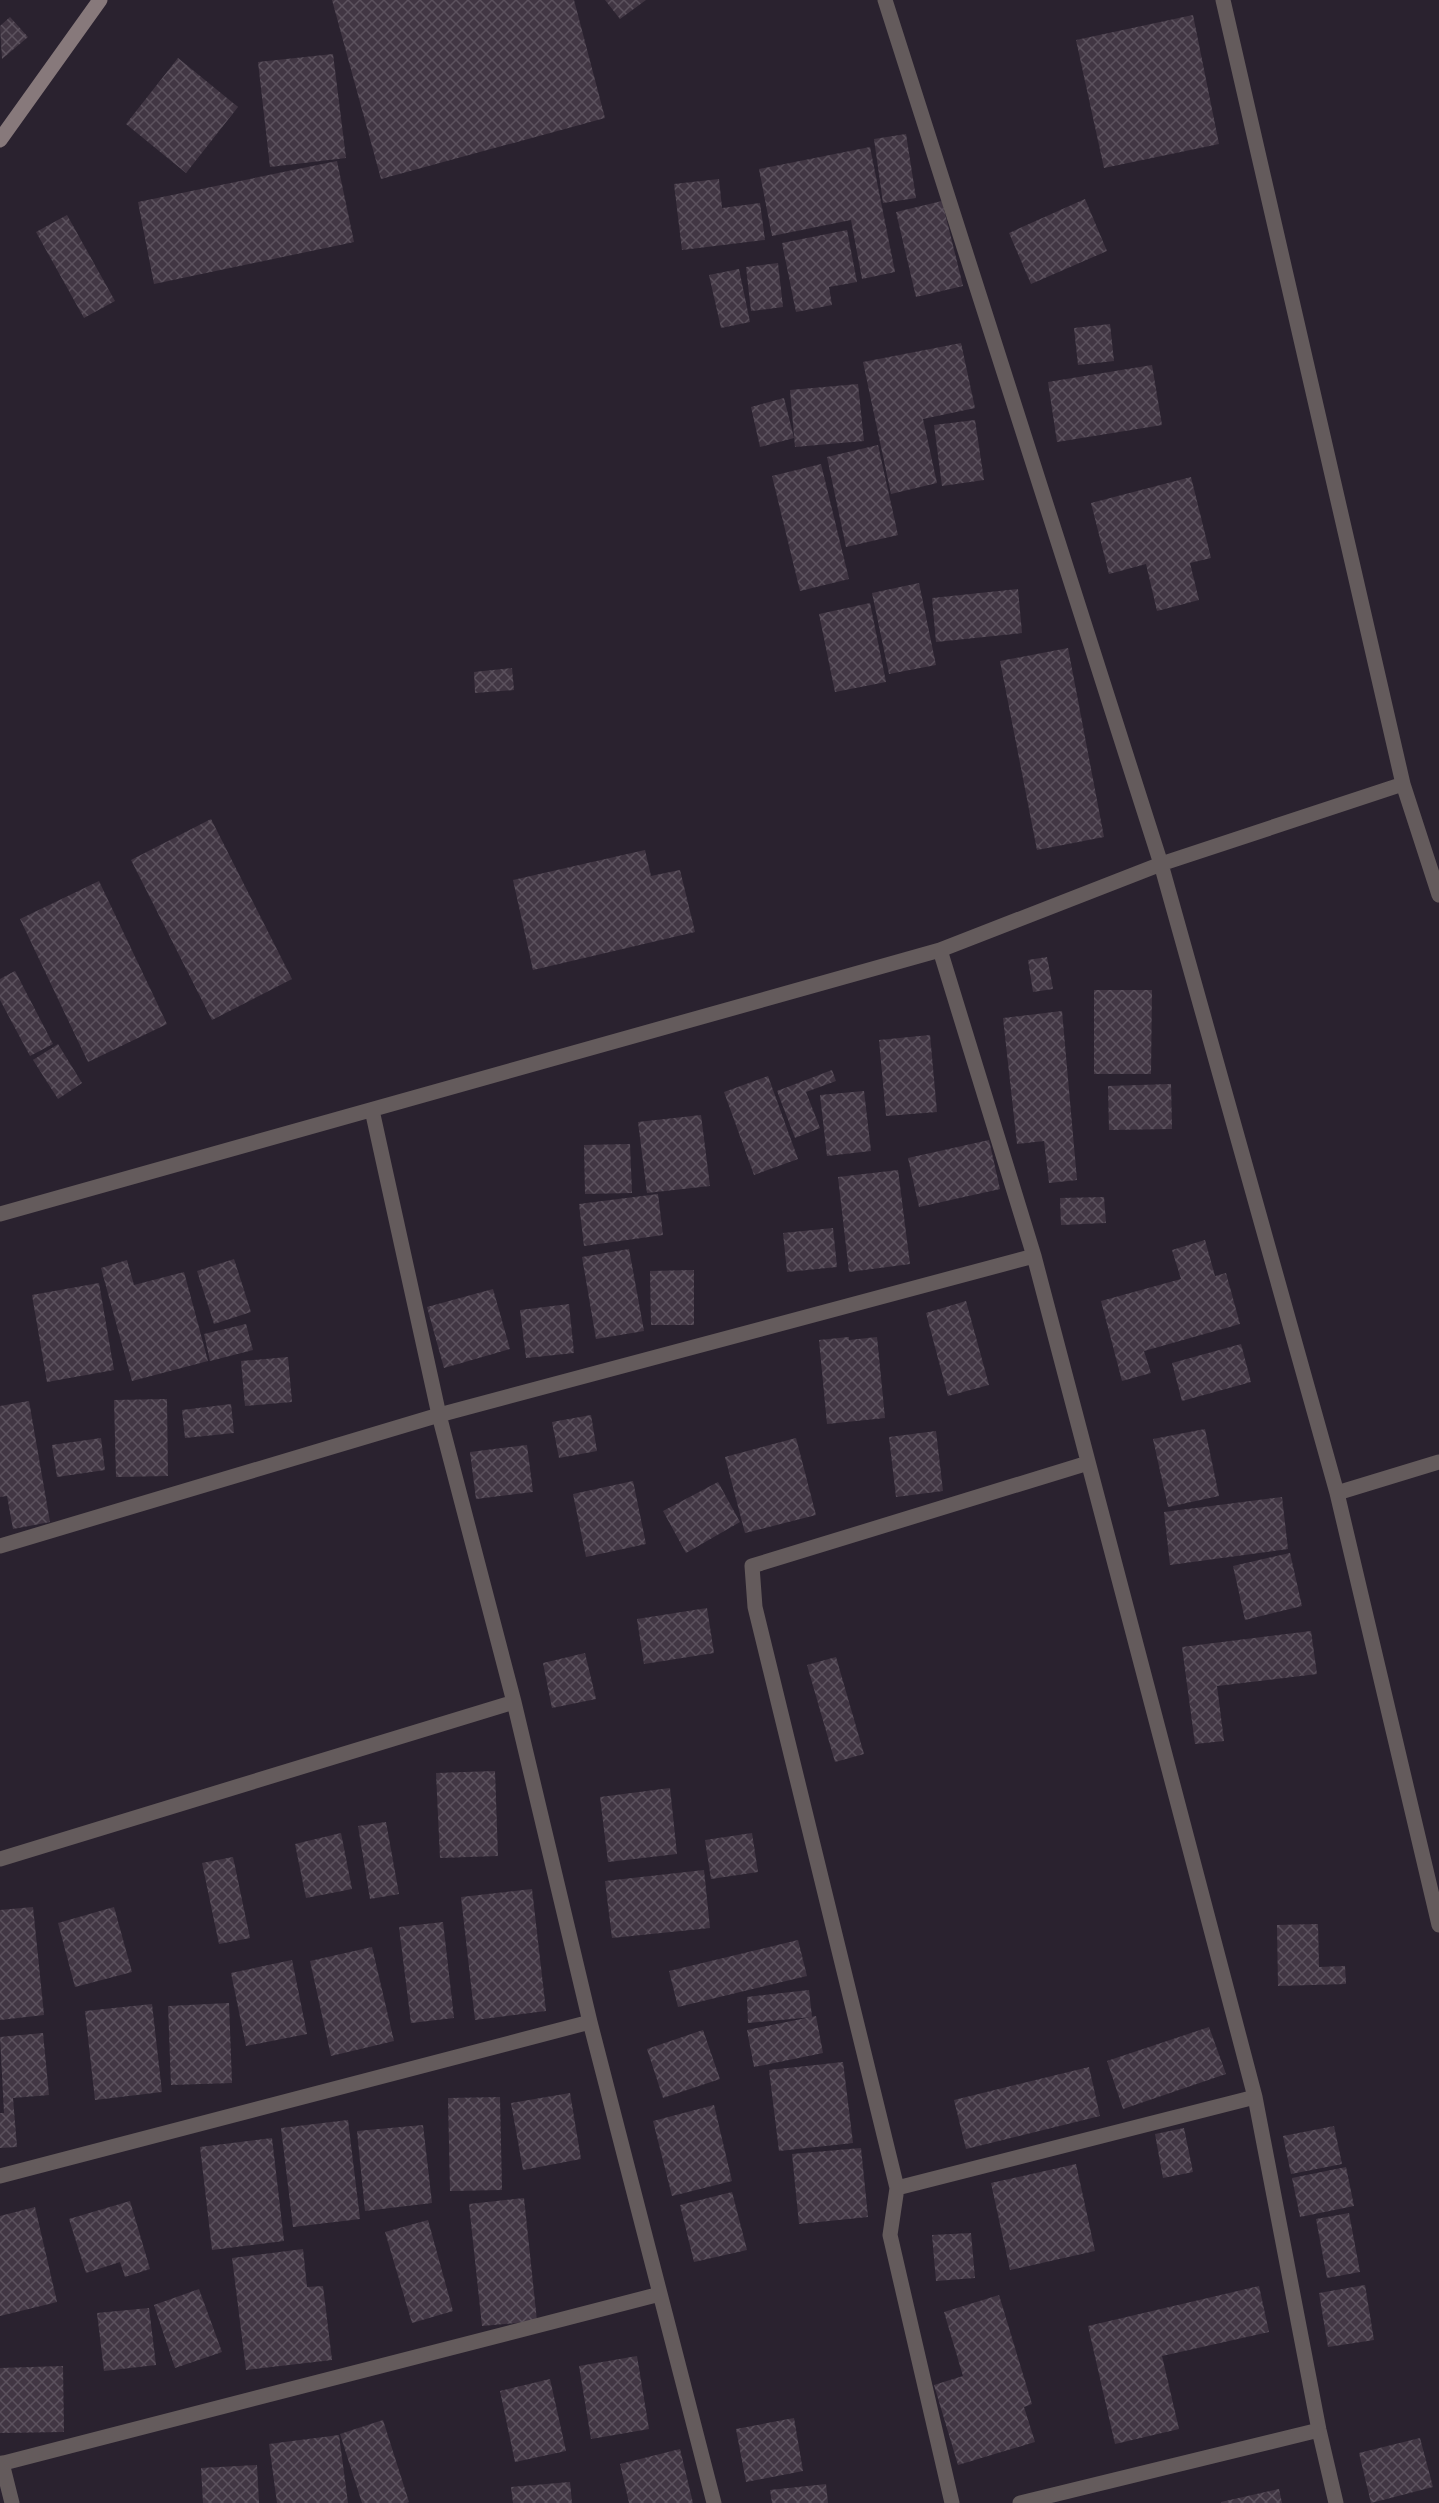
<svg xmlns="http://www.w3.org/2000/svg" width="1439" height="2503" font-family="Ubuntu,sans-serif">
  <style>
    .building { fill: url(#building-cross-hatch) }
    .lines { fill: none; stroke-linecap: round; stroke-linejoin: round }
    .street { stroke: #645b5c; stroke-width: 15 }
    .secondary { stroke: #87797b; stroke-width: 15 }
  </style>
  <defs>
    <pattern id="building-cross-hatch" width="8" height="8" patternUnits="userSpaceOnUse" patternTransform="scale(1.5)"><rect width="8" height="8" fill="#413643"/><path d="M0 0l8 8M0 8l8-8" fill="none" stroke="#5c525e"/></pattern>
  </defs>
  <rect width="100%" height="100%" fill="#2a222f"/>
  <path class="building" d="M332,0H574L605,118L381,179Z
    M605,0H646L620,19Z
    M1193,15L1219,144L1104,168L1076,40Z
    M10,17L28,37L2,59L0,26Z
    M333,54L346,158L270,167L258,62Z
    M178,58L238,107L186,173L126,124Z
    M906,134L916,198L883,203L874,139Z
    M870,147L895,272L862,279L851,220L772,236L759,169Z
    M337,161L354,242L154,284L138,202Z
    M719,179L722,208L760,203L765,240L682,250L674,184Z
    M1085,199L1107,251L1031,284L1009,233Z
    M942,201L963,286L916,297L896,212Z
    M67,215L115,301L84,318L36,232Z
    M847,230L857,282L829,287L832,305L796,312L782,243Z
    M778,263L783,307L751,311L746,267Z
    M739,269L750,322L721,328L709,275Z
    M1110,324L1114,361L1078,365L1074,328Z
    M961,343L975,408L923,419L937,483L891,494L863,362Z
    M1152,365L1162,425L1057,442L1048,382Z
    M858,384L864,441L795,447L790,390Z
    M784,398L794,438L760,447L751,407Z
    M975,420L984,480L942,486L934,425Z
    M878,445L898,535L846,547L827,457Z
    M821,464L849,579L800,591L772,476Z
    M1191,477L1211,558L1190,563L1199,600L1157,611L1146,564L1109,574L1091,503Z
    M919,583L936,665L889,674L872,593Z
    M1018,589L1022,633L936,642L932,598Z
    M870,603L886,682L835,692L819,614Z
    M1068,648L1104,837L1037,850L1000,661Z
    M512,668L514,690L475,693L474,672Z
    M211,819L292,979L212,1020L131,860Z
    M645,850L651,876L680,870L695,932L533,970L513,880Z
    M99,881L167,1024L88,1062L20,919Z
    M1047,957L1053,989L1033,992L1028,960Z
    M15,971L53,1044L30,1056L0,1000V979Z
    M1094,990H1152L1151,1074H1094Z
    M1062,1011L1077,1180L1049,1183L1044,1141L1017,1144L1003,1018Z
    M930,1035L937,1112L886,1116L879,1040Z
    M58,1044L82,1083L58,1099L33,1060Z
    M832,1070L836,1081L806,1092L820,1128L795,1138L777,1091Z
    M768,1076L798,1159L754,1175L724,1092Z
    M1171,1084L1172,1129L1109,1130L1108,1086Z
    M864,1091L871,1151L827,1156L820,1095Z
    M701,1115L710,1186L647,1193L638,1122Z
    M989,1140L1000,1189L919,1207L908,1158Z
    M630,1144L632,1193L585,1194L584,1145Z
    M898,1170L910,1264L849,1272L838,1177Z
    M658,1194L663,1235L584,1246L579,1204Z
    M1104,1197L1106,1223L1061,1225L1060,1198Z
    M833,1228L837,1267L787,1272L783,1233Z
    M1205,1240L1215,1276L1226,1273L1240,1324L1144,1351L1151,1373L1122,1381L1101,1301L1181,1279L1172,1250Z
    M629,1249L644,1331L596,1339L582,1257Z
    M234,1259L251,1312L214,1324L197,1271Z
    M127,1260L134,1285L184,1272L208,1361L132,1381L101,1268Z
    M694,1270V1325H651L650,1271Z
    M99,1283L114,1370L47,1382L32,1295Z
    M493,1289L510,1349L444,1368L427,1307Z
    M966,1301L989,1385L948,1396L926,1313Z
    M569,1304L574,1353L526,1358L520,1310Z
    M246,1324L253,1350L210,1361L204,1334Z
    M849,1337V1340L877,1337L885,1418L827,1424L819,1340Z
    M1241,1344L1251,1382L1182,1401L1172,1363Z
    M288,1357L292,1402L245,1406L241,1361Z
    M167,1399L168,1476L116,1477L114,1400Z
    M29,1401L50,1522L13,1529L7,1496L0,1497V1406Z
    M231,1404L234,1433L185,1438L182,1410Z
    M591,1415L597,1451L559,1458L552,1422Z
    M1205,1429L1219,1496L1168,1507L1153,1439Z
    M936,1431L943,1491L896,1497L889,1437Z
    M101,1438L105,1470L57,1477L52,1445Z
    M796,1438L816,1515L745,1533L725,1457Z
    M527,1445L533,1492L476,1499L470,1452Z
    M633,1481L646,1544L586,1557L573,1494Z
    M718,1482L740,1522L686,1553L663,1511Z
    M1282,1497L1288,1549L1170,1565L1164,1512Z
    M1290,1553L1302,1606L1245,1620L1233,1566Z
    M707,1608L714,1653L644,1664L637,1619Z
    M1311,1631L1317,1674L1217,1686L1224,1741L1195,1744L1182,1647Z
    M585,1653L596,1699L552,1708L543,1663Z
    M836,1657L864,1754L835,1762L807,1665Z
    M495,1771L498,1856L440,1858L436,1773Z
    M670,1788L677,1854L608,1862L600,1797Z
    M386,1822L399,1894L370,1899L358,1826Z
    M341,1833L352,1889L306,1898L295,1844Z
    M752,1833L758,1872L711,1879L705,1840Z
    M233,1857L250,1938L219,1944L202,1863Z
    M704,1870L710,1928L612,1938L605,1881Z
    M532,1889L546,2011L475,2020L461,1897Z
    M33,1907L44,2015L0,2020V1910Z
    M114,1907L132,1972L75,1987L58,1923Z
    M443,1922L454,2018L411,2023L399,1927Z
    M1318,1924L1319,1967L1345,1966L1346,1984L1278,1986L1277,1925Z
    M798,1940L807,1976L678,2007L669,1971Z
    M372,1947L394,2041L331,2056L310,1961Z
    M292,1960L307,2034L246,2046L231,1973Z
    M809,1990L812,2017L748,2023L747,1997Z
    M229,2003L232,2083L171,2085L168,2006Z
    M152,2004L162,2092L95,2100L85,2011Z
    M816,2016L823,2053L754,2067L747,2030Z
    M1209,2027L1226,2074L1123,2109L1107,2061Z
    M703,2030L720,2079L663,2098L647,2049Z
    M43,2033L49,2095L13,2098L17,2147L0,2148V2113H4L0,2037Z
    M843,2062L853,2143L779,2151L769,2070Z
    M1089,2067L1100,2116L966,2149L954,2100Z
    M570,2093L581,2159L523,2170L511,2103Z
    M500,2097L502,2190L450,2191L448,2098Z
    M714,2105L732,2181L672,2196L653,2121Z
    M348,2120L360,2219L293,2227L281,2128Z
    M423,2125L432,2203L365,2211L357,2131Z
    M1334,2126L1342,2164L1291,2174L1283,2136Z
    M1184,2128L1193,2172L1163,2178L1155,2134Z
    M272,2138L284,2241L212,2250L200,2147Z
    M861,2148L868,2217L799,2224L792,2154Z
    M1076,2164L1095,2251L1010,2270L991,2183Z
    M1346,2167L1354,2206L1300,2217L1292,2178Z
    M732,2192L747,2250L694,2262L680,2205Z
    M524,2198L537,2321L482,2326L469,2204Z
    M130,2201L150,2269L125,2277L120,2262L86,2273L69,2219Z
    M35,2207L57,2302L0,2316V2216Z
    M1349,2213L1360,2272L1327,2278L1316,2219Z
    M428,2220L453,2311L412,2323L385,2232Z
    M971,2233L975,2278L936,2281L932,2235Z
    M303,2249L307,2287L323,2286L332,2360L246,2370L232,2258Z
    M1365,2285L1374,2340L1328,2347L1319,2293Z
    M1259,2286L1269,2332L1162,2356L1179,2429L1115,2444L1088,2326Z
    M199,2289L222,2352L175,2368L154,2305Z
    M999,2295L1032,2404L1024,2407L1035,2442L958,2465L934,2385L963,2376L944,2312Z
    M149,2308L156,2365L104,2371L97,2313Z
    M637,2356L649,2429L591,2439L579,2366Z
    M63,2366L64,2432L0,2433V2368Z
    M550,2379L566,2451L515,2462L500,2391Z
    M794,2418L803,2471L746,2482L736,2429Z
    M383,2420L409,2502L407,2503H362L340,2434Z
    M339,2435L348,2503H277L269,2444Z
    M1420,2438L1433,2487L1371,2503L1359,2453Z
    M680,2449L693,2503H629L620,2464Z
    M257,2465L259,2503H203L201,2468Z
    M570,2482L572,2503H513L511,2487Z
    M826,2484L828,2503H772L770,2490Z
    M1279,2489L1282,2503H1221V2502Z"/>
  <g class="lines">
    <path class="street" d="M885,0L1161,864L1337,1493L1439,1925
      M1403,784L1439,895
      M940,950L1161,864L1403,784L1223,0
      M0,1214L940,950L1034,1256L1255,2097L1319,2430L1336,2503
      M1337,1493L1439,1462
      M0,1546L439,1415L372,1110
      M514,1702L439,1415L1034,1256
      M0,1859L514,1702L590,2022L714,2503
      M0,2176L590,2022
      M897,2188L1255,2097
      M2,2463L12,2503
      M0,2464L660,2294
      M952,2503L890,2235L897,2188L755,1607L752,1566L1088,1463
      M1020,2503L1319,2430"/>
    <path class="secondary" d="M0,140L100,0"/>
  </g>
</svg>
